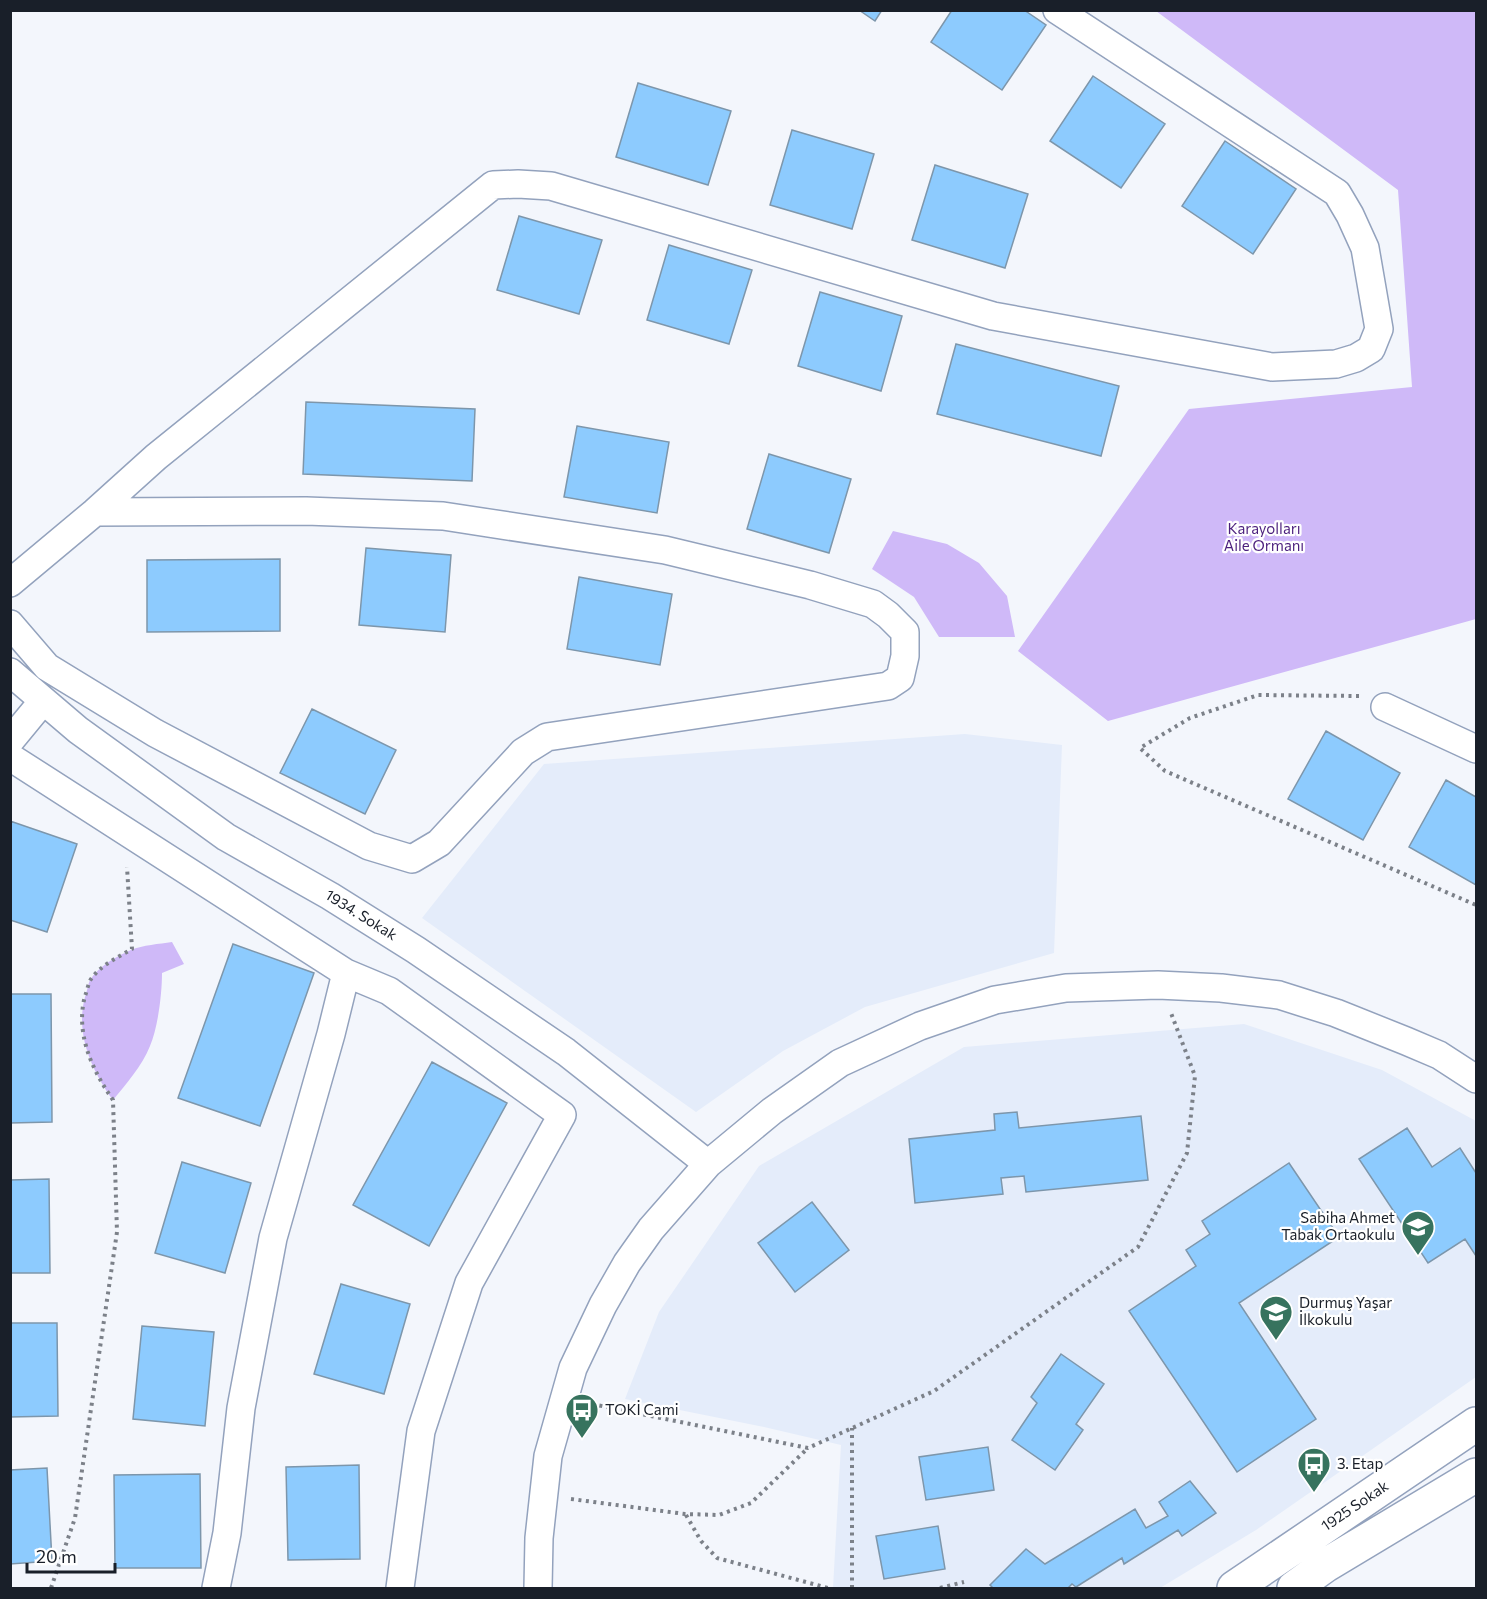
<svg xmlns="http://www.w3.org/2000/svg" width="1487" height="1599" font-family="Commissioner,sans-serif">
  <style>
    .built { fill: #e4ecfa }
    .green { fill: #cfb9f8 }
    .building { fill: #8dcbfe; stroke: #7d96ab; stroke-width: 1.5 }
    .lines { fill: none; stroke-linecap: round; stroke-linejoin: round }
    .street-casing { stroke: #93a2bd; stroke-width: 30 }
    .secondary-casing { stroke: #93a2bd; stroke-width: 36 }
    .path { stroke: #7c8189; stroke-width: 4; stroke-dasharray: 3 4.5; stroke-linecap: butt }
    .street { stroke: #fff; stroke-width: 27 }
    .secondary { stroke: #fff; stroke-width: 33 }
    .labels { text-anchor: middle; stroke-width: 4.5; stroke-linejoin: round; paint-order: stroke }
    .park-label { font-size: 15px; fill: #4b1f7d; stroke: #fff }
    .street-label { font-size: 15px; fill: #191f29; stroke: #fff }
    .poi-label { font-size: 15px; fill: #191f29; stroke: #fff; text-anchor: start }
  </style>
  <rect width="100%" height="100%" fill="#f3f6fc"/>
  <path class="built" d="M965,734L1062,745L1054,953L865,1007L783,1051L696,1112L422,918L544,764Z
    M1244,1024L1382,1070L1476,1121V1377L1256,1530L1160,1588H833L841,1445L764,1427L625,1399L659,1312L759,1166L964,1047Z"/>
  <path class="green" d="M1156,11H1476V619L1108,721L1018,651L1189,409L1412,387L1398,190Z
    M893,531L947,544L979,563L1007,596L1015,637H939L914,597L872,569Z
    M172,942L184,964L162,973C162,994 158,1027 150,1046C142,1066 126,1084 113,1100C92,1071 75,1034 85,997C87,992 88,984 90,980C99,966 117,956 131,950C143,945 159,944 172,942Z"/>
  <path class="building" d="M859,10H882L875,21Z
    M952,10H1024L1046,25L1002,90L931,42Z
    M1093,76L1165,124L1121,188L1050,141Z
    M638,83L731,111L708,185L616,157Z
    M792,130L874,154L852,229L770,205Z
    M1225,141L1296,189L1253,254L1182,206Z
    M935,165L1028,194L1005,268L912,240Z
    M519,216L602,240L579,314L497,290Z
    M669,245L752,270L729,344L647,320Z
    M820,292L902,316L881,391L798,366Z
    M956,344L1119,386L1101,456L937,414Z
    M306,402L475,409L472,481L303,474Z
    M577,426L669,442L657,513L564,497Z
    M769,454L851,479L829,553L747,529Z
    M366,548L451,555L445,632L359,625Z
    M280,559V631L147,632V560Z
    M579,577L672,594L660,665L567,649Z
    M312,709L396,750L365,814L280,773Z
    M1326,731L1400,773L1363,840L1288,799Z
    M1446,780L1476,797V885L1409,847Z
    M10,821L77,844L47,932L10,920Z
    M233,944L314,973L260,1126L178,1098Z
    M10,994H51L52,1122L10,1123Z
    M432,1062L507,1103L429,1246L353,1205Z
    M1017,1112L1019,1128L1141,1116L1148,1180L1026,1192L1024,1176L1001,1178L1003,1194L915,1203L909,1139L995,1130L994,1114Z
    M1407,1128L1432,1167L1460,1148L1476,1173V1256L1465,1239L1428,1263L1359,1159Z
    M182,1162L251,1183L225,1273L155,1253Z
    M1289,1163L1339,1237L1239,1303L1316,1419L1237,1472L1129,1311L1196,1266L1186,1250L1210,1234L1202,1221Z
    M49,1179L50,1273H10V1180Z
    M812,1202L849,1250L795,1292L758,1243Z
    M341,1284L410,1304L384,1394L314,1374Z
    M10,1323H57L58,1416L10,1417Z
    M142,1326L214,1332L205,1426L133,1419Z
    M1061,1354L1104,1384L1076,1424L1083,1430L1055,1470L1012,1440L1037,1403L1031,1397Z
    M988,1447L994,1490L926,1500L919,1457Z
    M359,1465L360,1559L288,1560L286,1467Z
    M47,1468L52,1561L10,1564V1470Z
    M200,1474L201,1568H115L114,1475Z
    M1190,1481L1216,1513L1182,1536L1178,1530L1124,1564L1122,1558L1076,1587L1072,1584L1068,1588H993L990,1585L1026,1549L1045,1564L1135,1509L1146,1528L1168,1516L1159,1502Z
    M938,1526L945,1569L884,1579L876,1536Z"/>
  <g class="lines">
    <defs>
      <path id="street" d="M10,583L95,512L156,457L493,185L518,184L551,186L993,316L1272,367L1336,364L1356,358L1371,349L1379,329L1365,248L1350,215L1337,193L1057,10
        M10,624L47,667L155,733L369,846L412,859L439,843L523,752L547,737L888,686L900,678L905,656V632L888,615L873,604L810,585L665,550L443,516L306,511L95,512
        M10,672L78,730L226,837L330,896L416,950L566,1052L708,1164
        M1385,707L1476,749
        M10,741L43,701
        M10,757L346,973L331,1034L273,1238L241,1408L227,1533L216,1588
        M346,973L389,991L562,1115L469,1283L421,1431L400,1588
        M538,1588L539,1538L548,1456L573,1368L603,1305L627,1263L651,1229L708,1164L772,1111L840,1063L920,1026L995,1000L1066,988L1158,985L1221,988L1279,995L1336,1013L1406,1041L1439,1055L1476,1079"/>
      <path id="secondary" d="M1234,1588L1476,1424
        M1294,1588L1326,1565L1476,1475"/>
    </defs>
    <use href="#street" class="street-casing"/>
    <use href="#secondary" class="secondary-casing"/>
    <path class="path" d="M1359,696L1258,695L1190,718L1140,748L1165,771L1476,905
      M592,1404L808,1448L934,1391L1138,1247L1187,1153L1195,1076L1171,1013
      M571,1499L685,1514L719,1515L751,1503L808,1448
      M686,1515L701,1541L717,1558L828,1588
      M51,1588L75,1518L117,1232L113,1100C92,1070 75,1033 85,996C87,991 88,984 91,979C101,965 117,958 132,949L127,867
      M852,1588V1428
      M940,1588L964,1582"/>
    <use href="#street" class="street"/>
    <use href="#secondary" class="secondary"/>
  </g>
  <defs>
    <symbol id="school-pin" viewBox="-11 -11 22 30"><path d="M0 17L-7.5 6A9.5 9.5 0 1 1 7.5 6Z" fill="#37735e" stroke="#fff"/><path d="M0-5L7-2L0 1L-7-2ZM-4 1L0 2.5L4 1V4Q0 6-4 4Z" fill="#fff"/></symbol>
    <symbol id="bus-pin" viewBox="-11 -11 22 30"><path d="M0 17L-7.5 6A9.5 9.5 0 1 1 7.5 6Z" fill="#37735e" stroke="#fff"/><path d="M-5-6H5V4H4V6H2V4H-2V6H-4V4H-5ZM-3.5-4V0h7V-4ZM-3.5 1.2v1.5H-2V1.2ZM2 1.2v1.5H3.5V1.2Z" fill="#fff"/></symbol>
  </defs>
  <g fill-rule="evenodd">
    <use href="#school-pin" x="1399" y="1208" width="38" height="52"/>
    <use href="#school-pin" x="1257" y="1293" width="38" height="52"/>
    <use href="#bus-pin" x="563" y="1391" width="38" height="52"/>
    <use href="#bus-pin" x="1295" y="1445" width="38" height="52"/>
  </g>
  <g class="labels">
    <g class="park-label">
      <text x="1264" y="534">Karayolları<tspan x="1264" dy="17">Aile Ormanı</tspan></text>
    </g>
    <g class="street-label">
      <text transform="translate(361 915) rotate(32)" y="5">1934. Sokak</text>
      <text transform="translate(1355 1506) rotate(-34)" y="5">1925 Sokak</text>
    </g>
    <g class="poi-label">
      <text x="1395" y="1223" text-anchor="end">Sabiha Ahmet<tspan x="1395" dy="17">Tabak Ortaokulu</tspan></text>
      <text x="1299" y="1308">Durmuş Yaşar<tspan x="1299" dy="17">İlkokulu</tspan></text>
      <text x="605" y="1415">TOKİ Cami</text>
      <text x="1337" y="1469">3. Etap</text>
    </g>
  </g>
  <rect width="1487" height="1599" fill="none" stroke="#191f29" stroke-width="24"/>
  <path d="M27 1563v9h88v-9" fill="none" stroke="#191f29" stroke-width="3"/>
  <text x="36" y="1563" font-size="18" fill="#191f29" stroke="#ffffff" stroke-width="4.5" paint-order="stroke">20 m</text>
</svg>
